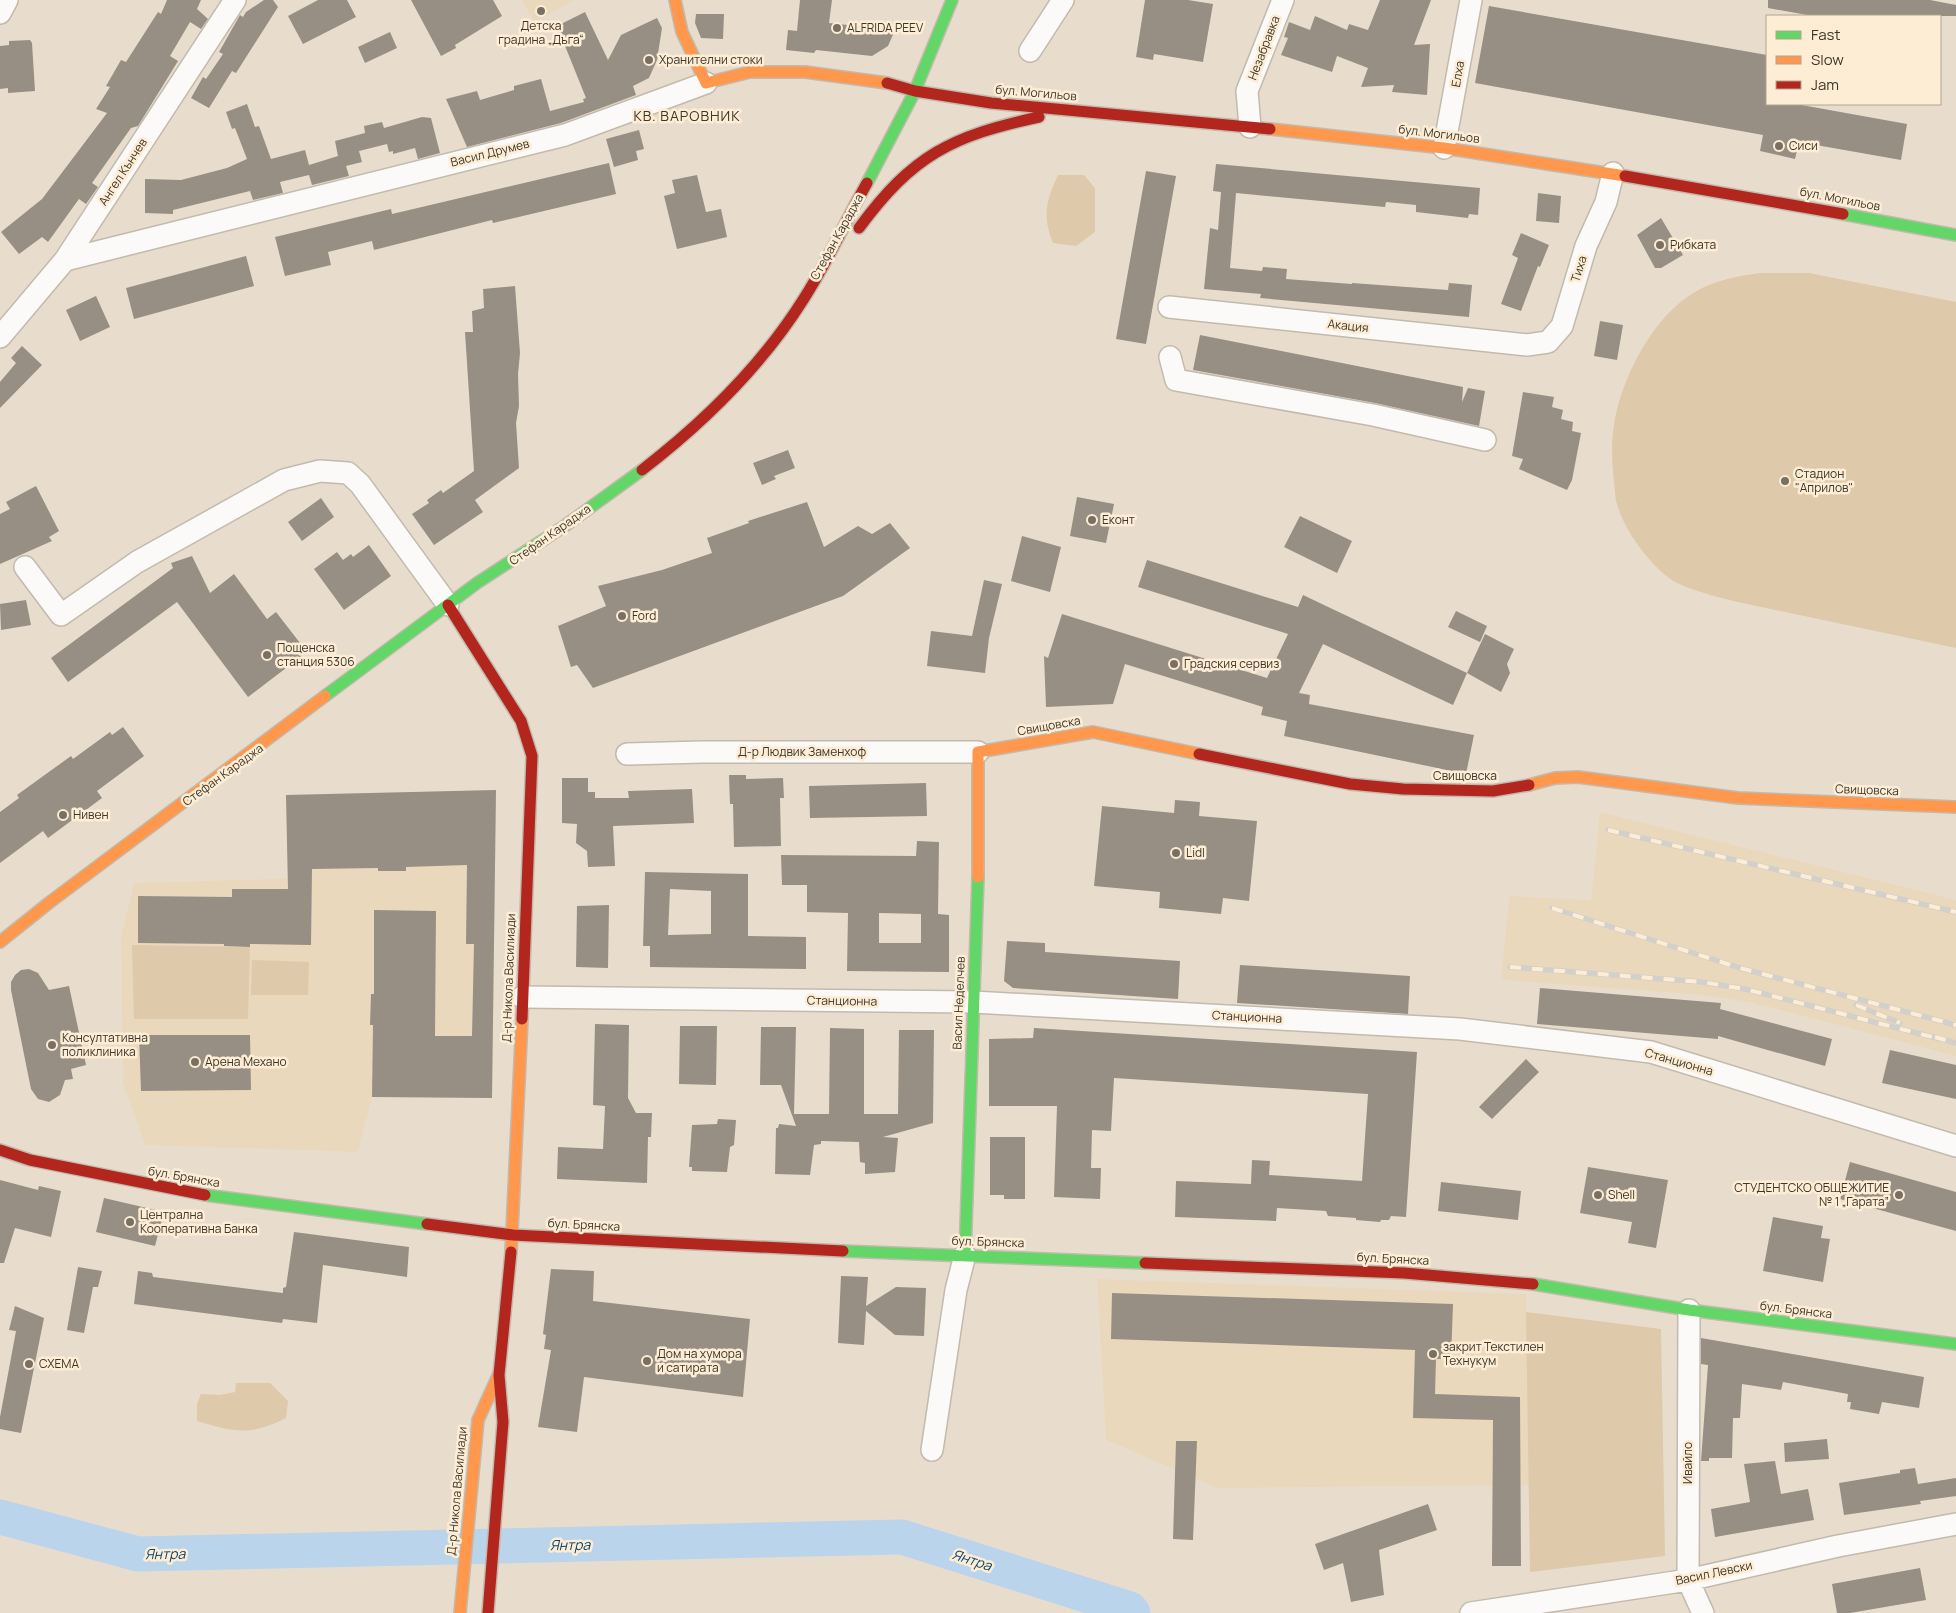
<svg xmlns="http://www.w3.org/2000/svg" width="1956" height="1613" font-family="Manrope,sans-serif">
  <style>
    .built { fill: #ead8bd }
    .green { fill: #dec9aa }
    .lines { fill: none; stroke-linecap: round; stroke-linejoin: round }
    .river { stroke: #bad4ec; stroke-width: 35 }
    .building { fill: #978f83; fill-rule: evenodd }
    .street-casing { stroke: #c2baad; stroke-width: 24 }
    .fast-casing { stroke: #c2baad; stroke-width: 14 }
    .slow-casing { stroke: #c2baad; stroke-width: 14 }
    .jam-casing { stroke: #c2baad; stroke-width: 14 }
    .street { stroke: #fcfaf8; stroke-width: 21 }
    .fast { stroke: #63d668; stroke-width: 11 }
    .slow { stroke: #ff974d; stroke-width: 11 }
    .jam { stroke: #b3261e; stroke-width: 11 }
    .rail-casing { stroke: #d3cfca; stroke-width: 5.5 }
    .rail { stroke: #fdedd5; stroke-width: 4; stroke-dasharray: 11; stroke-linecap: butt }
    .poi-dot { fill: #797063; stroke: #fdedd5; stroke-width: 2 }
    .labels { text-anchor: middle; stroke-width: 5; stroke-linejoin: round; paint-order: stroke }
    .poi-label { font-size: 12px; fill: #3d362a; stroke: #fdedd5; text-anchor: start }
    .street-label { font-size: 12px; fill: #3d362a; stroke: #fdedd5 }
    .neighbourhood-label { font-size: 14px; letter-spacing: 1px; fill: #3d362a; stroke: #fdedd5 }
    .water-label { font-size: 14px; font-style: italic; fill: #084271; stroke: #fdedd5 }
  </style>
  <rect width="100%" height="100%" fill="#e8ddcd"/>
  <path class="built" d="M522,0H575L534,22Z
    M496,790L492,1098L372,1097L358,1152L145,1145L123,1083L121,938L134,883L306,878V869L287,870L286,795Z
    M1600,812L1956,900V1056L1750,1002L1692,994L1501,980L1509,896L1591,900Z
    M1097,1279L1526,1294L1533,1485L1218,1488L1106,1440Z"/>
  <path class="green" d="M1058,175H1084L1095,188V232L1076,246L1053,243C1042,216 1046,201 1058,175Z
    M1760,273H1809L1956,302V648L1733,601C1715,596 1684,589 1669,578C1648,562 1624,530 1617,504C1615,498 1615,489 1614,482C1612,463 1611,444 1614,425C1621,378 1653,316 1695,292C1715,280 1738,276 1760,273Z
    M132,945L250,947L248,1019H134Z
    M252,960L309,962L308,995H251Z
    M1526,1312L1661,1329L1665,1556L1530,1572Z
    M236,1383H270L288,1401L286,1418C251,1436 234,1432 197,1421V1404L201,1394L220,1395L235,1392Z"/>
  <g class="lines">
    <path class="river" d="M0,1517L138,1554L902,1537L1130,1609L1133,1613"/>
  </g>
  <path class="building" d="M167,0H201L197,9L208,19L201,29L190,22L170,56L178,61L138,126L131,128L92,183L98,187L86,204L79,199L48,242L42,237L19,254L1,232L42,199L107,113L96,109L110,87L106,86L121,60L126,62L158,12L161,14Z
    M264,0H273L278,7L236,73L232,71L209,108L191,98L203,77L206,79L223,54L219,52L240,15L243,17L246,12Z
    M318,0H347L356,17L303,44L288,16Z
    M411,0H493L502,16L455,45L456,48L441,56Z
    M800,0H832L829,23L895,30L888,46L872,56L816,50L814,53L786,50L788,30L797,31Z
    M1145,0H1188L1213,4L1203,62L1154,54L1153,60L1136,57Z
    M1380,0H1431L1414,45L1430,44L1427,95L1392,92L1394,85L1361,87L1368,68L1337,56L1332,72L1281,55L1288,38L1284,37L1289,22L1310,30L1315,16L1347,30L1349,24L1368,30Z
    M1768,0H1930L1956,5V16H1813L1768,8Z
    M1489,6L1767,55V104H1796L1907,124L1901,160L1799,142L1795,159L1760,151L1763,135L1475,83Z
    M585,12L608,60L621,35L657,18L662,28L657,60L649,78L633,86L636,95L561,123L467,147L446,99L477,91L480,100L514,90V86L541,79L550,111L584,102L583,99L586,98L557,26Z
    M696,14H724L723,39L701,38L695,23Z
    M390,32L397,48L365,63L358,47Z
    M30,40L32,43L35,91L8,93V88L0,89V46L9,45V41Z
    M247,104L255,127L259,126L271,159L305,150L309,165L338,156L335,141L365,133L364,126L382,122L384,128L422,117L431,118L440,153L418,159L415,148L393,154V151L389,152L387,144L359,151L362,162L346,166L349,176L312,185L309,175L280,182L283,193L253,200L250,191L173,210V214L145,213V179L181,180L227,168L247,159L235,128L232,129L226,112Z
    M639,130L644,149L636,151L638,160L614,167L606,139Z
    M609,163L616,194L493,223L492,220L374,250L372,241L328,252L331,265L285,276L275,237L391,209L392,214Z
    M1216,164L1480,188L1478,215L1469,214L1468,218L1416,212V205L1386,202L1385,207L1236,193L1230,268L1262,271L1263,267L1287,269L1286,279L1352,284V283L1448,290L1449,283L1472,285L1469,317L1260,298L1261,294L1204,289L1210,228L1218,230L1221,192L1213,191Z
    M1146,171L1176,176L1146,344L1116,339Z
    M697,175L706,212L721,209L727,237L677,249L664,196L675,193L672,180Z
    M1538,193L1561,196L1559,223L1536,221Z
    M1661,218L1683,255L1661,268H1655L1637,235Z
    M1521,233L1549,245L1540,267L1538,266L1521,311L1501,304L1518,258L1512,255Z
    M246,256L254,286L134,319L126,288Z
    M515,286L520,353L518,374L519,406L516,423L519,468L475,500L483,512L434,545L412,514L429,503L427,500L441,490L443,493L474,471L465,332H473L472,311L484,308L483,289Z
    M96,296L110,327L80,341L66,310Z
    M1600,321L1623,325L1617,360L1594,356Z
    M1200,335L1463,387L1462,402L1468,388L1485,391L1479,426L1375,403L1193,370Z
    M22,346L42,365L0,408V382L16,363L11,358Z
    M1523,392L1554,397L1552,407L1563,410L1561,419L1573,422L1572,431L1581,433L1572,480L1567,490L1519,469L1523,459L1512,456Z
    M788,450L795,468L774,476L776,479L762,485L753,463Z
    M36,486L59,531L49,537L52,541L0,564V514L10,509L6,502Z
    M1077,497L1114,504L1106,543L1070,536Z
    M321,498L334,517L302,541L288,522Z
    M807,502L824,547L858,526L872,534L890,523L910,548L843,596L593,688L577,665L571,667L558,626L606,606L598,586L662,570L712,553L707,538L749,523L748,521Z
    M1300,516L1352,541L1337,573L1284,547Z
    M1022,536L1061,547L1050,592L1011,581Z
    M369,545L391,576L344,610L314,569L337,552L343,560L351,554L353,557Z
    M192,556L210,593L234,574L267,619L276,612L307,652L248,697L177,602L68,682L51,658L173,568L171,563Z
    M1147,560L1298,607L1303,595L1467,673L1453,705L1323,644L1299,693L1310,695L1309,704L1474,735L1466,774L1284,736L1287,721L1261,715L1263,707L1125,664L1113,704L1046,707L1044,656L1048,658L1062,614L1267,678L1288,634L1138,587Z
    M984,580L1002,584L989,638L985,673L927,666L931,631L972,636Z
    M26,600L31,625L1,630L0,604Z
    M1456,611L1487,626L1480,642L1448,627Z
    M1485,634L1514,649L1507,664L1510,673L1501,692L1467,673Z
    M123,727L144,756L97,791L102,798L48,838L43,831L0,863V812L19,798L17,795L71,756L73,759L110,732L112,735Z
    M729,775H746V779L783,778L784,798H780L781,846L734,847L733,804H730Z
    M562,778H588V792H595V798H629L628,791L692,789L694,823L613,826L615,866L588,867L587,851L576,843L577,824L562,823Z
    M926,783L927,816L810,818L809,786Z
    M496,790L492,1098L372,1097L373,1025H370L371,994H374V910L436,911L435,1036H472L474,944H466L467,865L406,867V871H378V868L312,869L311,945L250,944V947L224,946V944L138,943V896L232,897V889H288L286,795Z
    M1175,800L1200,802L1199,816L1257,821L1249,901L1223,898L1221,914L1159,908L1160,892L1094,886L1102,806L1174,813Z
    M917,841L939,842L938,914L949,915V972L847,971L848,913L807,912V885H782L781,855L916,856ZM879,913L921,914V943H879Z
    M645,872L748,874V936L806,937V969L650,967V946H643ZM670,889L711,891V934L668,935Z
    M609,905L608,968L576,967L577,906Z
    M1007,941L1045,943V952L1180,961L1178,999L1013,988L1004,981Z
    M1240,965L1410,976L1408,1014L1237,1003Z
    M29,969L38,973L49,990L69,986L86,1065L71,1069L73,1079L65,1080L60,1095L49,1102L38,1099L31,1089L11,990V982L15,975L21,970Z
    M1540,988L1721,1003L1720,1009L1832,1039L1825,1066L1718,1036V1039L1537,1024Z
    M595,1024L629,1025L628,1098L636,1113H652L651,1137H648L647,1183L557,1179L558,1147L603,1149L605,1106L593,1105Z
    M680,1026H717L716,1085L679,1084Z
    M761,1027H796L794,1114H829L830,1028L864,1029V1114H898L899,1030H934L933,1123L883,1137L898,1138L895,1172L865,1174V1163L860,1162L859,1142L821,1141V1144L814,1145L810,1175L775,1174L776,1128H778L779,1124L796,1126L781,1085H760Z
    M1034,1028L1417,1052L1406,1217L1391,1216L1389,1220H1381L1380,1222L1356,1220V1218L1328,1216L1326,1211L1277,1208L1276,1221L1175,1217L1176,1181L1251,1184L1252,1160L1270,1161L1269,1175L1362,1181L1368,1094L1114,1078L1111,1131L1092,1130L1091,1168H1101L1100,1199L1054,1197L1057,1106H989V1039L1033,1038Z
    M139,1035H250L251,1090L141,1091Z
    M1890,1050L1956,1065V1099L1882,1083Z
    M1526,1059L1539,1072L1492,1119L1479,1107Z
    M718,1119L736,1120L734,1145L730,1147L727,1172L692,1171V1167H689L692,1125L717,1124Z
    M990,1137H1025V1199H1004V1195H990Z
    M1850,1162L1956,1192V1231L1840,1199Z
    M1588,1167L1668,1180L1656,1248L1628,1243L1632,1222L1580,1213Z
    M0,1180L38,1190L39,1186L61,1191L51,1237L15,1228L4,1263H0Z
    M1441,1182L1521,1191L1518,1220L1438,1211Z
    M104,1198L164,1212L155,1246L96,1232Z
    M1773,1217L1823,1226L1821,1238L1830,1239L1823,1282L1763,1271Z
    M294,1232L409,1247L407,1277L323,1265L317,1323L283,1319L282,1323L134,1304L138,1271L152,1273L153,1277L283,1293V1288L286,1287Z
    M78,1267L102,1271L98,1287H93L84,1333L67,1330Z
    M551,1269L594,1271L593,1301L750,1319L743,1397L584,1377L577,1432L538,1427L551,1350L544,1349L546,1335L543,1334Z
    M841,1276L868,1277L866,1306L896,1287L926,1288L924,1336L895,1335L866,1311L864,1345L838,1343Z
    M1112,1293L1453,1304L1451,1359H1436L1435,1394L1520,1397L1521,1566H1492L1493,1420L1413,1418L1415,1350L1111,1339Z
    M15,1306L44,1318L21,1433L0,1429V1417L16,1331L9,1330Z
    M1701,1338L1924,1377L1919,1408L1882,1402L1879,1414L1850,1409L1851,1402H1847L1848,1394L1783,1382L1781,1390L1742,1384L1740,1418H1733L1732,1458H1709V1461H1701L1708,1365L1701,1364Z
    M1827,1439L1829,1459L1785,1462L1784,1443Z
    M1176,1441H1197L1193,1540L1173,1539Z
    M1775,1461L1781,1494L1808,1489L1814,1520L1715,1537L1711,1509L1750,1502L1744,1464Z
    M1915,1468L1918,1484L1956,1478V1496L1920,1501L1921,1504L1844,1515L1839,1483L1900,1473V1470Z
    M1428,1504L1437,1530L1379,1550L1384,1595L1351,1602L1343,1563L1324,1570L1315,1544Z
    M1920,1568L1926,1600L1850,1613H1837L1832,1584Z"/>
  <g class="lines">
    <defs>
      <path id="street" d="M0,13L7,0
        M1030,51L1063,0
        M1250,127L1247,91L1283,0
        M1444,148L1471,0
        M65,260L565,135L706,83
        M1169,307L1527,345L1548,342L1562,326L1586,246L1606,202L1613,173
        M0,337L65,260L235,0
        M1170,357L1176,380L1373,415L1485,440
        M25,567L61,615L137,562L284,480L320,471L348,473L360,484L448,605
        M627,754L702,752H978
        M522,997L973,1002L1460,1029L1651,1052L1956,1146
        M1689,1310L1688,1580L1703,1613
        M932,1450L956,1290L965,1255
        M1471,1613L1688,1580L1838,1546L1956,1524"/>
      <path id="fast" d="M867,183L914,93L952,0
        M1843,214L1956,235
        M325,696L477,583L566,525L642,470
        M205,1195L427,1224
        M843,1251L1145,1263
        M965,1255L978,877
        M1533,1284L1689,1310L1956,1344"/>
      <path id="slow" d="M675,0L682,32L706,83L750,72H805L887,83
        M1270,129L1444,148L1625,176
        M1529,785L1555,778L1578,777L1738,798L1956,807
        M978,877V752L1093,732L1199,754
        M0,942L50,902L325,696
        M511,1252L522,1019
        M460,1613L478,1420L498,1376"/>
      <path id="jam" d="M887,83L915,91L991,103L1270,129
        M1625,176L1843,214
        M859,228C913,155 951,136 1039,117
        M642,470C703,423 762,365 803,300C827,263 845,222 867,183
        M448,605L521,721L532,756L522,1019
        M1199,754L1350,784L1403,789L1493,791L1529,785
        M0,1150L30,1160L205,1195
        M427,1224L513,1235L843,1251
        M1145,1263L1404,1273L1533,1284
        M488,1613L503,1422L499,1375L511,1252"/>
    </defs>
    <use href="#street" class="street-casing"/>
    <use href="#fast" class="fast-casing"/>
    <use href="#slow" class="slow-casing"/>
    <use href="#jam" class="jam-casing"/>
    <use href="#street" class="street"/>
    <use href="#fast" class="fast"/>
    <use href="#slow" class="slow"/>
    <use href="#jam" class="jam"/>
    <defs>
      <path id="rail" d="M1608,830L1956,912
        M1552,908L1740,968L1956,1025
        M1510,967L1702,982L1745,989L1940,1039
        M1856,1005L1900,1023
        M1935,1037L1956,1043"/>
    </defs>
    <use href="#rail" class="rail-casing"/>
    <use href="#rail" class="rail"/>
  </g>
  <g class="poi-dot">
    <circle cx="541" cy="11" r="5"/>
    <circle cx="837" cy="28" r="5"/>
    <circle cx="649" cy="60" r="5"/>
    <circle cx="1779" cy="146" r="5"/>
    <circle cx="1660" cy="245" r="5"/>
    <circle cx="1785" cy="481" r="5"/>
    <circle cx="1092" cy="520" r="5"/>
    <circle cx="622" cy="616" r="5"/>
    <circle cx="267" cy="655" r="5"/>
    <circle cx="1174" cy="664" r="5"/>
    <circle cx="63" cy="815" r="5"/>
    <circle cx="1176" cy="853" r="5"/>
    <circle cx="52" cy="1045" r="5"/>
    <circle cx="195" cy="1062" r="5"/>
    <circle cx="1598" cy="1195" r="5"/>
    <circle cx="1899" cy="1195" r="5"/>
    <circle cx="130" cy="1222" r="5"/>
    <circle cx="1433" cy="1354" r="5"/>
    <circle cx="647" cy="1361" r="5"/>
    <circle cx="29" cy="1364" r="5"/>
  </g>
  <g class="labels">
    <g class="poi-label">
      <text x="541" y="30" text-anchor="middle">Детска<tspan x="541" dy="14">градина „Дъга“</tspan></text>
      <text x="847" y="32">ALFRIDA PEEV</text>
      <text x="659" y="64">Хранителни стоки</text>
      <text x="1789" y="150">Сиси</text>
      <text x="1670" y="249">Рибката</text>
      <text x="1795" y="478">Стадион<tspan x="1795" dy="14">"Априлов"</tspan></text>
      <text x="1102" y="524">Еконт</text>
      <text x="632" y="620">Ford</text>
      <text x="277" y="652">Пощенска<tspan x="277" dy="14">станция 5306</tspan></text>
      <text x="1184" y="668">Градския сервиз</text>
      <text x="73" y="819">Нивен</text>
      <text x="1186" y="857">Lidl</text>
      <text x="62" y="1042">Консултативна<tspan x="62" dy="14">поликлиника</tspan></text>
      <text x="205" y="1066">Арена Механо</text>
      <text x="1889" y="1192" text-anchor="end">СТУДЕНТСКО ОБЩЕЖИТИЕ<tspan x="1889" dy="14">№ 1 „Гарата”</tspan></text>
      <text x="1608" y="1199">Shell</text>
      <text x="140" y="1219">Централна<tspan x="140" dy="14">Кооперативна Банка</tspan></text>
      <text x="1443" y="1351">закрит Текстилен<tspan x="1443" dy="14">Технукум</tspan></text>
      <text x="657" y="1358">Дом на хумора<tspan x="657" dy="14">и сатирата</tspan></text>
      <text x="39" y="1368">СХЕМА</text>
    </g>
    <g class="street-label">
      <text transform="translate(1264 48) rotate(-69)" y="4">Незабравка</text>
      <text transform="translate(1458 74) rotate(-80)" y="4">Елха</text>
      <text transform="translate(1036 93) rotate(5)" y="4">бул. Могильов</text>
      <text transform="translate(1439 134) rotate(7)" y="4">бул. Могильов</text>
      <text transform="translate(490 153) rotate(-14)" y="4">Васил Друмев</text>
      <text transform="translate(123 172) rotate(-57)" y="4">Ангел Кънчев</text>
      <text transform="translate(1840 199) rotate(11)" y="4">бул. Могильов</text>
      <text transform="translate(837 237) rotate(-61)" y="4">Стефан Караджа</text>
      <text transform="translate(1579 269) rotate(-72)" y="4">Тиха</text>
      <text transform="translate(1348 326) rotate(6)" y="4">Акация</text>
      <text transform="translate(550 535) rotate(-35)" y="4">Стефан Караджа</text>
      <text transform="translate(1049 726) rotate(-10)" y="4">Свищовска</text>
      <text x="802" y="756">Д-р Людвик Заменхоф</text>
      <text transform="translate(223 775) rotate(-36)" y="4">Стефан Караджа</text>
      <text x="1465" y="780">Свищовска</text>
      <text transform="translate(1867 790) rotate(2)" y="4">Свищовска</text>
      <text transform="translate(509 978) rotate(-88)" y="4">Д-р Никола Василиади</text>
      <text transform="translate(842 1001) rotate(1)" y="4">Станционна</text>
      <text transform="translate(959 1003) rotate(-88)" y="4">Васил Неделчев</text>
      <text transform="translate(1247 1017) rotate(3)" y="4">Станционна</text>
      <text transform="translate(1679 1062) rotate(16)" y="4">Станционна</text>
      <text transform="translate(184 1177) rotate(10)" y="4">бул. Брянска</text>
      <text transform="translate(584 1225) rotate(3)" y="4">бул. Брянска</text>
      <text transform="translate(988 1242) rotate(2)" y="4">бул. Брянска</text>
      <text transform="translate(1393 1259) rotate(3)" y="4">бул. Брянска</text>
      <text transform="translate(1796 1310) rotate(7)" y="4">бул. Брянска</text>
      <text transform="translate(1688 1463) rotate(-90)" y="4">Ивайло</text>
      <text transform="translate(457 1491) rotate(-85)" y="4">Д-р Никола Василиади</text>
      <text transform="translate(1714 1573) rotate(-12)" y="4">Васил Левски</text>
    </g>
    <g class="neighbourhood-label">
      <text x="687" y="121">КВ. ВАРОВНИК</text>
    </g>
    <g class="water-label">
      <text transform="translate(570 1545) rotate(-1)" y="5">Янтра</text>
      <text transform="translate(165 1554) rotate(-1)" y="5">Янтра</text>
      <text transform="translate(972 1560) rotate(18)" y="5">Янтра</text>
    </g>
  </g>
  <rect x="1766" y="15" width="175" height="90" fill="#fdedd5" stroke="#b0a491"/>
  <rect x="1776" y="31" width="25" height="8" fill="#63d668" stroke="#b0a491"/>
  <text x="1811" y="40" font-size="15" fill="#3d362a">Fast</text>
  <rect x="1776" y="56" width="25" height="8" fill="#ff974d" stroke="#b0a491"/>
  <text x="1811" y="65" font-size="15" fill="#3d362a">Slow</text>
  <rect x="1776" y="81" width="25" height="8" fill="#b3261e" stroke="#b0a491"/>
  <text x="1811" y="90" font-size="15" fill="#3d362a">Jam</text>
</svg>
